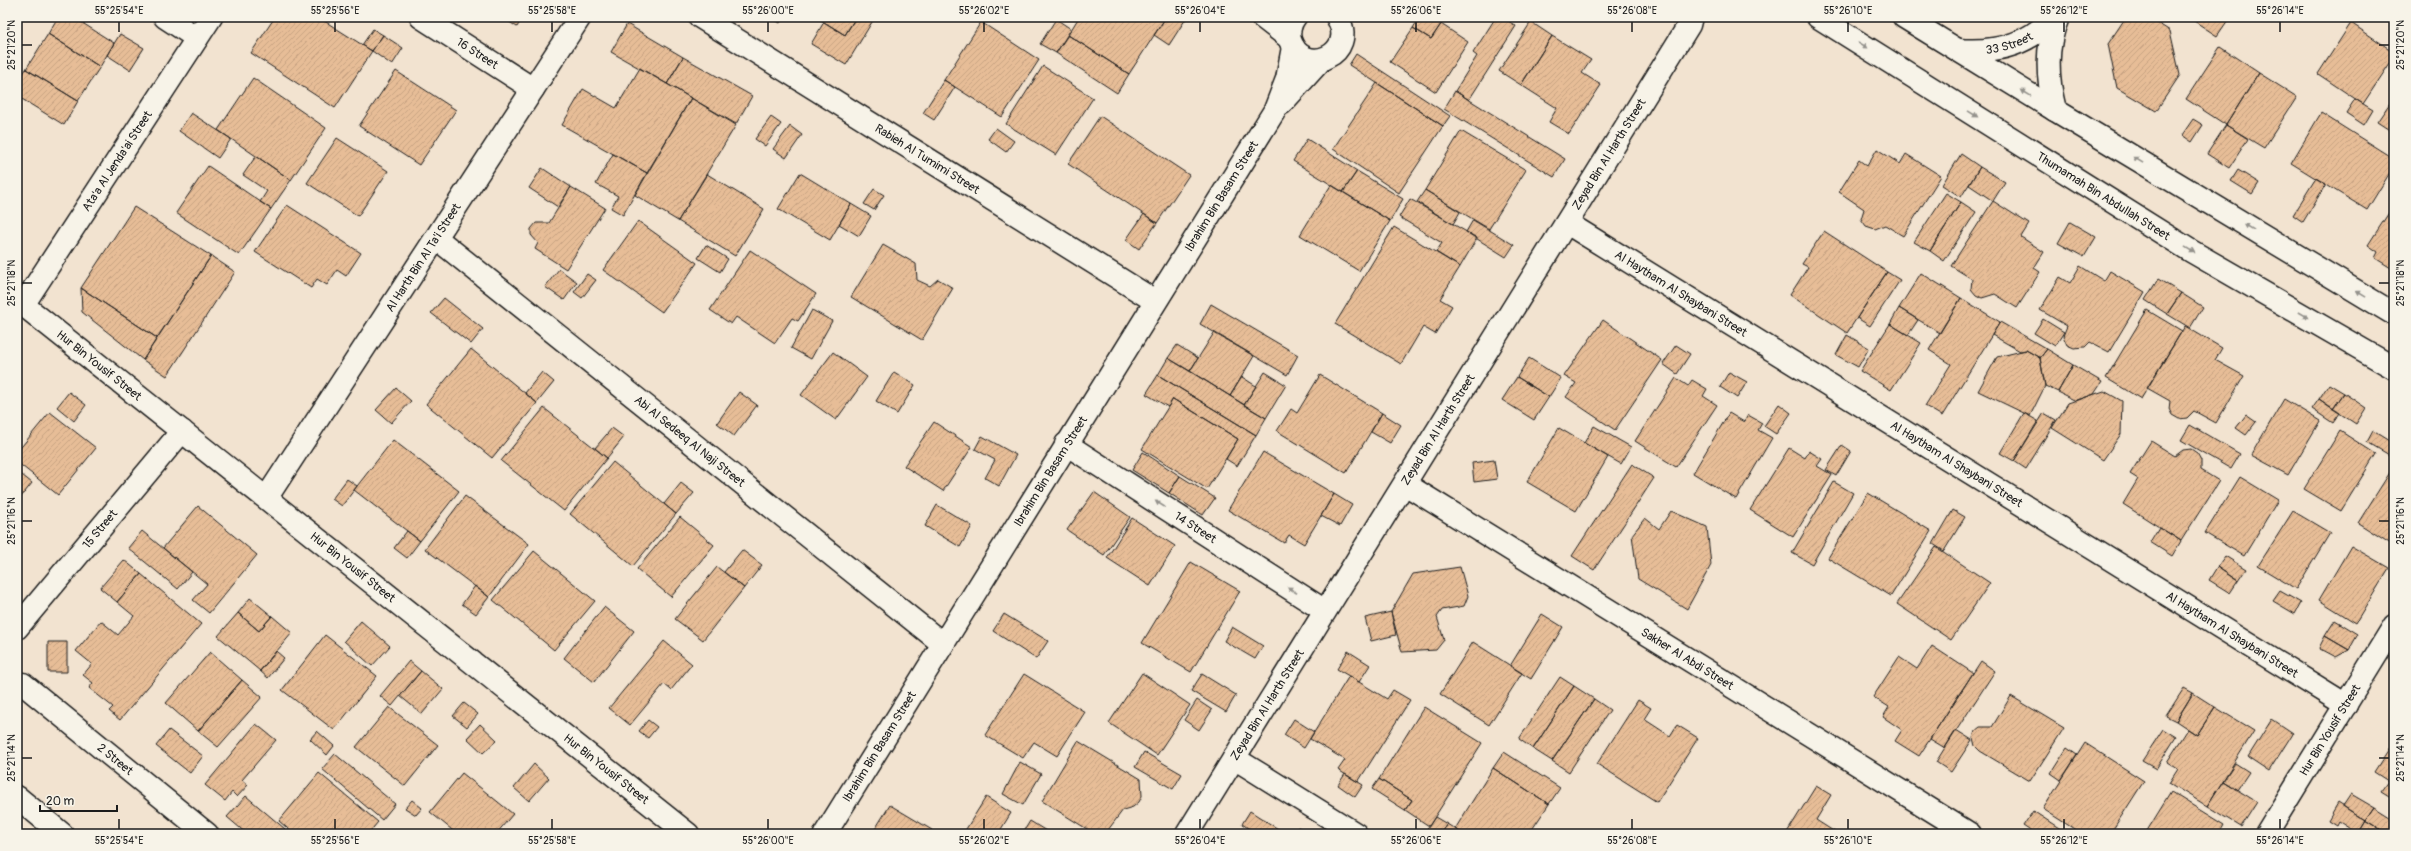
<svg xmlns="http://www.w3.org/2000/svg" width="2411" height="851" font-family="Pangolin,sans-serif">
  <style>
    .building { fill: url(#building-hatch); stroke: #1c1c1c }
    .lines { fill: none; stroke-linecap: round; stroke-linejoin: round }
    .minor-casing { stroke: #1c1c1c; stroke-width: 25 }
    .minor { stroke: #f7f3e8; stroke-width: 22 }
    .oneway { fill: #94928c }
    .ticks { fill: none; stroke: #1c1c1c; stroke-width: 1.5 }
    .labels { text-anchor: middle; stroke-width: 3.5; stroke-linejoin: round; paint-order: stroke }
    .street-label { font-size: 12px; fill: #1c1c1c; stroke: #f7f3e8 }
    .neatline { fill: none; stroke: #1c1c1c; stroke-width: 1.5 }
    .ticks-label { font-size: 10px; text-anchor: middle; fill: #1c1c1c }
  </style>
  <defs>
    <pattern id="building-hatch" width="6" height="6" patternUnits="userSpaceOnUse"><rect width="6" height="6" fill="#e7bd97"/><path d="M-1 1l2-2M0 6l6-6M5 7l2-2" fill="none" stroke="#c6a282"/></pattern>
  </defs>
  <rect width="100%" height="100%" fill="#f2e3d0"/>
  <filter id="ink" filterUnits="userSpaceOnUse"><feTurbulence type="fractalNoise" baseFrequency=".025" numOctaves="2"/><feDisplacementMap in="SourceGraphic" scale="8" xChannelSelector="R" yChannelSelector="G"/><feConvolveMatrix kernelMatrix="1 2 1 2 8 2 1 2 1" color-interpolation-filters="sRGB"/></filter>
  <g filter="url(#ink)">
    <path class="building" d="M58,17H73L114,43L100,67L48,34Z
      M275,17H318L372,51L335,108L251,53Z
      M502,17H523L517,27Z
      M770,17H784L780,23Z
      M816,17H856L845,35Z
      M856,17H875L846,65L811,44L824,22L845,35Z
      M1079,17H1166L1129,74L1068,35Z
      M1166,17H1187L1169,45L1154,35Z
      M1420,17H1446L1431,39L1413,28Z
      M1496,17H1502L1516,26L1469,100L1455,91L1477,56L1473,53Z
      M2126,17H2148L2170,31L2180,75L2156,111L2117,88L2108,44Z
      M2188,17H2230L2217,36Z
      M1056,19L1071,29L1056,53L1040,44Z
      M981,22L1039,60L1002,117L944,80Z
      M1531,22L1552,36L1521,85L1499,71Z
      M2351,23L2394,52V57L2363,104L2318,74Z
      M627,24L683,57L667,84L611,52Z
      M1441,24L1468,42L1436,92L1390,62L1413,28L1431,39Z
      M373,29L383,35L372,51L362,45Z
      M48,34L100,67L78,101L26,69Z
      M120,34L144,48L130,70L107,55Z
      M383,35L403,48L392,65L372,51Z
      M1068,35L1129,74L1117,93L1056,53Z
      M1552,36L1591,60L1582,73L1601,85L1569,134L1549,122L1557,108L1521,85Z
      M2220,47L2259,73L2226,125L2186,99Z
      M1356,54L1450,116L1443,126L1349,65Z
      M683,57L752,96L736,124L667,84Z
      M1043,66L1093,98L1056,155L1006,124Z
      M640,68L691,98L647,173L562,125L583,89L616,108Z
      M26,69L78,101L64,125L17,96V83Z
      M396,71L456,110L419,165L359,126Z
      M2259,73L2297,97L2264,148L2226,125Z
      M253,78L326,128L291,180L218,130Z
      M944,80L955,87L934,120L923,113Z
      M1377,83L1443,126L1399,193L1333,149Z
      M1455,91L1565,159L1554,177L1444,109Z
      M2394,97V133L2377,122Z
      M691,98L736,125L678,221L635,195Z
      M2355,99L2373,110L2364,125L2346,113Z
      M191,113L231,139L218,158L179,131Z
      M2321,113L2394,159V166L2367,210L2291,163Z
      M1100,116L1189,175L1157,223L1068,164Z
      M771,117L781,124L765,146L755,139Z
      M2193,119L2203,125L2192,142L2182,135Z
      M2226,125L2248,139L2229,168L2207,154Z
      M790,126L802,135L786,158L773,149Z
      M996,128L1014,141L1006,152L988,139Z
      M1461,131L1526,170L1489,229L1425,190Z
      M337,138L388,171L358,216L307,183Z
      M1307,139L1357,171L1343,192L1293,161Z
      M1877,149L1900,164L1906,154L1941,176L1903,236L1885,225L1875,229L1866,226L1861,219L1864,209L1839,192L1859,160L1867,166Z
      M613,154L647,173L623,215L611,208L618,196L596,184Z
      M1961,154L1980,167L1961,197L1942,185Z
      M256,156L291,180L271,209L260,202L267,191L243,175Z
      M208,166L271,209L239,255L176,213Z
      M1980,167L2005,182L1993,201L1969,185Z
      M542,168L571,187L558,207L529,188Z
      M2238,170L2259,183L2252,194L2231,181Z
      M1357,171L1403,199L1390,221L1343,192Z
      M800,173L851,204L830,240L778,209Z
      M707,174L764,209L735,256L678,221Z
      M2316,178L2326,184L2303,222L2293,215Z
      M1331,185L1390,221L1359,271L1300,235Z
      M571,187L605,208L566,269L535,249L538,243L531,235V229L536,223H549Z
      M874,189L884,195L874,210L864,204Z
      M1425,190L1460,212L1453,224L1417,202Z
      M1946,193L1961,202L1930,251L1914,242Z
      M1410,199L1477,238L1460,267L1436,252L1442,243L1399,217Z
      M1993,201L2029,224L2021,237L2044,252L2034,268L2040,272L2017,308L1995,294L1982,298L1976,295L1971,289L1972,279L1951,266Z
      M1961,202L1976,212L1944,261L1930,251Z
      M851,204L871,216L859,236L839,224Z
      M287,205L361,253L346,276L337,270L327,285L317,279L311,288L255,252Z
      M134,207L211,256L157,338L81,288Z
      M2390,211L2394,213V264L2391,268L2375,258L2378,252L2368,245Z
      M1144,214L1157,223L1139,249L1126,240Z
      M1473,220L1514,245L1506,257L1466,232Z
      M638,221L697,263L662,312L603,270Z
      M2070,222L2096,237L2084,257L2058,243Z
      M1394,227L1460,267L1440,299L1452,306L1435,334L1423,327L1401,364L1335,324Z
      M1824,231L1887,272L1847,333L1790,295L1808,267L1802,264Z
      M706,245L728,259L720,272L698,258Z
      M883,245L916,264L917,280L930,286L938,279L953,288L922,340L851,297Z
      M750,250L816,294L798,321L792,318L775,343L736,317L731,324L710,310Z
      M211,256L235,272L167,376L143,360Z
      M2080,266L2104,281L2110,271L2145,292L2109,352L2090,342L2085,347L2074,348L2067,345L2063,336L2067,326L2040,310L2060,277L2070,283Z
      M559,269L577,282L564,300L545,287Z
      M1887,272L1900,280L1870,326L1857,318Z
      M1921,273L1961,298L1940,333L1899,308Z
      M587,274L596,280L582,298L574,292Z
      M2158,279L2181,293L2167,314L2145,300Z
      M81,288L157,338L143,360L82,312Z
      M2181,293L2203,307L2190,328L2167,314Z
      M444,298L483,329L471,344L431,313Z
      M1961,298L2000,322L1942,416L1925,406L1951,364L1929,350Z
      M1211,304L1298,355L1287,375L1200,324Z
      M1899,308L1918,320L1908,335L1890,324Z
      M812,310L832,321L811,359L791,348Z
      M2147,310L2182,331L2141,399L2106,378Z
      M2043,319L2064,332L2055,346L2034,333Z
      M1603,320L1662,360L1615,430L1566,397L1576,383L1564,376Z
      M2000,322L2047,349L2040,358L2026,350L2020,351L1992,335Z
      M1890,324L1921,343L1891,390L1860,371Z
      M2185,326L2222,348L2215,360L2244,376L2216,423L2194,411L2187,418L2179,419L2172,415L2169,409L2170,401L2147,388Z
      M1214,333L1254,356L1230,396L1190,371Z
      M1847,335L1869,348L1858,367L1836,355Z
      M1177,345L1198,358L1190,371L1168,358Z
      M1676,345L1690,354L1677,374L1663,364Z
      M471,349L537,403L492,458L426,404Z
      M2047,349L2073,365L2058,392L2045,386L2040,358Z
      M2026,350L2040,358L2045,386L2030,416L1978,391L1997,357Z
      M833,352L867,377L836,420L801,395Z
      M1168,358L1266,418L1256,435L1158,375Z
      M1529,358L1561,378L1549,397L1517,377Z
      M2073,365L2102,382L2094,394L2076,401L2058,392Z
      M542,372L554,382L537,403L525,393Z
      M894,372L915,385L897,414L876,401Z
      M1265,372L1286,385L1266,418L1244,405Z
      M1729,372L1747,382L1737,398L1720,387Z
      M1158,375L1256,435L1237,466L1226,459L1238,439L1173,399L1168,407L1146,394Z
      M1320,375L1382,413L1346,473L1277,431L1291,409L1297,413Z
      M1242,377L1256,386L1244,405L1230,396Z
      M1517,377L1549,397L1534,420L1502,400Z
      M1676,378L1688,386L1692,380L1707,389L1703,396L1717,405L1676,467L1635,441Z
      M2329,384L2344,393L2333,409L2319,399Z
      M396,388L411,401L391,423L376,410Z
      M2104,391L2122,401L2121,434L2103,460L2052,428L2068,403Z
      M69,392L86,405L74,421L57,407Z
      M739,392L757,405L734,436L717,423Z
      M2344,393L2366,408L2356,424L2333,409Z
      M1173,399L1238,439L1207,489L1142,449Z
      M2284,399L2320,421L2288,475L2251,455Z
      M2319,399L2340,413L2333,423L2312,409Z
      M1779,404L1791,413L1776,434L1764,426Z
      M544,408L607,458L564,511L501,461Z
      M50,412L96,448L58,495L17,462V452Z
      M1382,413L1401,425L1390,443L1371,432Z
      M1729,413L1744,422L1748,415L1762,423L1758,430L1772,438L1736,499L1693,473Z
      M2024,413L2038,421L2014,461L2000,453Z
      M2044,413L2056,420L2026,469L2014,461Z
      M2246,415L2256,422L2246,435L2236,428Z
      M934,422L972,447L943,491L904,466Z
      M2190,425L2240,454L2231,469L2181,440Z
      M1594,426L1631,447L1621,464L1584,443Z
      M612,428L624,437L607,458L595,448Z
      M1559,428L1608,457L1576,511L1527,482Z
      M2340,431L2376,454L2341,511L2304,489Z
      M2373,431L2394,444V450L2391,456L2367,442Z
      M982,436L1016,455L999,486L985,478L995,460L975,449Z
      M393,440L459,491L420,541L354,490Z
      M2151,441L2175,456L2183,450L2191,449L2197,453L2201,460V470L2219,481L2181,541L2123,504L2138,479L2130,474Z
      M1842,445L1851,451L1836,476L1826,470Z
      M1789,448L1805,458L1809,451L1822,459L1817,466L1832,475L1793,537L1750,510Z
      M1143,452L1180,476L1169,493L1132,470Z
      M1263,452L1334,494L1304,544L1289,535L1284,543L1228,510Z
      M1494,460L1497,479L1474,482L1472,463Z
      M613,462L676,514L633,566L570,514Z
      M1632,464L1654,478L1594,570L1572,556Z
      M2394,466V540L2391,544L2358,523Z
      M17,471L32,483L17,502Z
      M1180,476L1215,498L1203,515L1169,493Z
      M2240,477L2278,500L2244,556L2205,533Z
      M347,479L357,486L342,506L332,499Z
      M1834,482L1853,493L1812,564L1792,553Z
      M681,483L694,493L676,514L664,504Z
      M1094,492L1130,517L1104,555L1067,530Z
      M1868,493L1931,531L1891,596L1828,558Z
      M1334,494L1352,505L1340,526L1321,516Z
      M465,496L529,544L489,597L425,549Z
      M937,505L972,526L960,547L925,526Z
      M198,506L257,555L209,613L193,600L207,584L163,548Z
      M1953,510L1965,517L1944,551L1933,544Z
      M1671,511L1707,527L1711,565L1687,609L1638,579L1632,535L1645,518L1659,529Z
      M2293,511L2330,533L2296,589L2258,566Z
      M680,517L714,545L671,597L637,569Z
      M1132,518L1175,546L1150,586L1107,558Z
      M2159,527L2181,541L2172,556L2150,542Z
      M142,531L192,572L178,589L128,548Z
      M407,531L420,541L407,558L394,548Z
      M2351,546L2389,568L2356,623L2319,600Z
      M1936,547L1990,583L1951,640L1897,604Z
      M742,550L762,565L744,588L724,572Z
      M534,551L595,601L554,650L493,600Z
      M2225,556L2246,569L2238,581L2217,567Z
      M124,560L141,574L117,602L100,588Z
      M1191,562L1240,591L1191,672L1142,643Z
      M717,567L744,588L703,640L675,619Z
      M1460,567L1468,596L1464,606L1442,610L1437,617L1444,640L1436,650L1402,652L1391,612L1413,574Z
      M2217,567L2238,581L2230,593L2209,580Z
      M141,574L201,624L120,720L109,711L113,707L89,688L93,683L83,675L92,664L76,651L101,621L118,635L134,616L117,602Z
      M475,586L489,597L476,614L462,604Z
      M2280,591L2301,603L2295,614L2273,601Z
      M250,598L272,616L259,631L238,613Z
      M604,607L634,631L594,682L564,658Z
      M1391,612L1396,635L1371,641L1365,618Z
      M238,613L259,631L272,616L292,633L260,671L218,636Z
      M1004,614L1048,641L1036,659L993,631Z
      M1542,614L1563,627L1531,679L1510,666Z
      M2335,620L2358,634L2349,650L2325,636Z
      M361,621L390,646L372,666L344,641Z
      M1232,627L1263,646L1255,659L1224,641Z
      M325,635L377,676L334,730L282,690Z
      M2325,636L2349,650L2336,657L2319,648Z
      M664,641L692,664L671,690L664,684L630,725L609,708Z
      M48,642H67V672H48Z
      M1473,642L1522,673L1489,725L1440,694Z
      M1932,646L1973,673L1919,756L1895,741L1902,730L1883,717L1889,707L1873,697L1899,657L1917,669Z
      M276,651L284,658L268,678L260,671Z
      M1348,651L1370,665L1359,682L1337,669Z
      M210,652L242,680L198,731L166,703Z
      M409,661L421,671L392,706L380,696Z
      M1981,661L1995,671L1945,748L1930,739Z
      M421,671L443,689L422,714L400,696Z
      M1142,673L1190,705L1157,755L1109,723Z
      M1024,674L1085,712L1057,756L1034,742L1023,758L985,735Z
      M1202,674L1236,695L1226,712L1191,691Z
      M1349,676L1387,699L1393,690L1410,700L1358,782L1338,770L1345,760L1310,739Z
      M1560,677L1574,686L1533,749L1519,739Z
      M242,680L262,697L218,747L198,731Z
      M1574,686L1594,699L1552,761L1533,749Z
      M2184,688L2193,693L2176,721L2166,716Z
      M2193,693L2215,707L2197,735L2176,721Z
      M2011,696L2064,728L2030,781L1980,751L1975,746L1973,738L1975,731L1980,727H1992Z
      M1594,699L1610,710L1569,772L1552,761Z
      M1197,700L1212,710L1199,730L1184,720Z
      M1638,700L1651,708L1644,719L1670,736L1677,725L1698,738L1657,802L1597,764Z
      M464,703L478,714L467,727L453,716Z
      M389,707L438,745L405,786L356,747Z
      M1424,707L1482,743L1429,826L1405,810L1412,800L1379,779Z
      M2215,707L2254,731L2207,806L2169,783L2178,769L2167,762L2188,729L2197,735Z
      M1294,719L1314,732L1304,748L1284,735Z
      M2272,719L2293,733L2269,771L2248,757Z
      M648,720L657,727L648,738L639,731Z
      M256,724L276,740L242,780L248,785L237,797L232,792L225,801L205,785Z
      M480,724L497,740L483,753L467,738Z
      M2163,729L2176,737L2156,769L2142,761Z
      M169,730L203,756L190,773L156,746Z
      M1956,730L1972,740L1951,772L1936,762Z
      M317,731L334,746L327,755L310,739Z
      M1078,741L1141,779L1142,796L1139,802L1133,807L1123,810L1105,834H1095L1042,801Z
      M2394,741V799L2381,791L2388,781L2374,772Z
      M2085,743L2144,781L2110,834H2082L2043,809Z
      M2067,748L2077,755L2061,780L2051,773Z
      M1144,752L1182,774L1173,789L1135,767Z
      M1504,752L1560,788L1549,804L1493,768Z
      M335,754L395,804L382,820L322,769Z
      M1020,762L1041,774L1023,805L1003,794Z
      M2235,763L2249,772L2237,790L2223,781Z
      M534,764L549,778L529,801L514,788Z
      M1493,768L1549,804L1529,834H1463L1455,829Z
      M319,773L378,822L368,834H294L279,821Z
      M462,773L513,814L496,834H457L430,812Z
      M1345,774L1363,785L1355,797L1338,785Z
      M1379,779L1412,800L1405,810L1372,789Z
      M2223,781L2257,802L2241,827L2207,806Z
      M1816,786L1831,795L1816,820L1838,834H1786Z
      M2171,792L2224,825L2219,834H2145Z
      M2351,794L2375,808L2366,821L2343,806Z
      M246,796L285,829L280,834H247L227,817Z
      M986,797L1011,813L998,834H963Z
      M412,800L422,808L416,815L405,808Z
      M2338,803L2366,821L2358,834L2338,821L2336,825L2328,820Z
      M890,805L932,830L929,834H872Z
      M2375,808L2394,820V834H2387L2366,821Z
      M1250,811L1286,834H1257L1242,824Z
      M2033,811L2062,830L2059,834H2035L2023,826Z
      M1435,817L1447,824L1440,834H1424Z
      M1030,821L1051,834H1022Z
      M2366,821L2387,834H2358Z
      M1447,824L1463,834H1440Z
      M1298,827L1310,834H1294Z"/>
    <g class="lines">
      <defs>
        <g id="minor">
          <path d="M165,17L197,38"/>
          <path id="s1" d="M421,17L533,89"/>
          <path id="s2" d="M700,17L1155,301"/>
          <path d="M1262,17L1289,38"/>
          <path d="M1295,17C1290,23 1288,33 1290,40C1303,79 1360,54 1337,17"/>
          <path id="s3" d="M1818,17L2191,251L2394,368"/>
          <path d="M1904,17L2055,110L2394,314"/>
          <path id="s4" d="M1958,50C1994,53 2029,45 2053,17"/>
          <path d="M1282,103L1321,60"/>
          <path d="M2055,110C2047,78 2045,48 2058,17"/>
          <path id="s5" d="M1567,223L2346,705"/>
          <path id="s6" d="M436,238L943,644"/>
          <path id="s7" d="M17,300L688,834"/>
          <path id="s8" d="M23,305L211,17"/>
          <path id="s9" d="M1066,444L1325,611"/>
          <path id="s10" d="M1405,484L1970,834"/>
          <path id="s11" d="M267,497L580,17"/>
          <path id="s12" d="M17,628L182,431"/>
          <path id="s13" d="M23,684L207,834"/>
          <path d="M1234,758L1356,834"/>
          <path d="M17,797L62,834"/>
          <path id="s14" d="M825,834L1275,110L1287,79L1293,47"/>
          <path id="s15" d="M1187,834L1689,25L1691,17"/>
          <path id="s16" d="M2266,834L2394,626"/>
        </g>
      </defs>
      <use href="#minor" class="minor-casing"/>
      <use href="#minor" class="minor"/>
    </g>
    <defs><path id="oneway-solid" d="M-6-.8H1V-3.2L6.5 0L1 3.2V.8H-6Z"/></defs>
    <g class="oneway">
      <use href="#oneway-solid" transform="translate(1863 45) rotate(32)"/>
      <use href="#oneway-solid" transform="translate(2026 93) rotate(-148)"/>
      <use href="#oneway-solid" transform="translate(1973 114) rotate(32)"/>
      <use href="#oneway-solid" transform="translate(2138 160) rotate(-149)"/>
      <use href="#oneway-solid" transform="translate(2249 227) rotate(-149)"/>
      <use href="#oneway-solid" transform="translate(2190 250) rotate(31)"/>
      <use href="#oneway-solid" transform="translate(2361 294) rotate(-149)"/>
      <use href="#oneway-solid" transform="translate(2303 315) rotate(30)"/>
      <use href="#oneway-solid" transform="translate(1160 504) rotate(-147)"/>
      <use href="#oneway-solid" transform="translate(1292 590) rotate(-147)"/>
    </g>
  </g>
  <path class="ticks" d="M119,22V32M335,22V32M552,22V32M768,22V32M984,22V32M1200,22V32M1416,22V32M1632,22V32M1848,22V32M2064,22V32M2280,22V32M22,45H32M2379,45H2389M22,283H32M2379,283H2389M22,521H32M2379,521H2389M22,758H32M2379,758H2389M119,819V829M335,819V829M552,819V829M768,819V829M984,819V829M1200,819V829M1416,819V829M1632,819V829M1848,819V829M2064,819V829M2280,819V829"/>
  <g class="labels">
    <g class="street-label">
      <text dy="4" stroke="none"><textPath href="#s4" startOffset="52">33 Street</textPath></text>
      <text dy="4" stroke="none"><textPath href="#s1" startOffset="67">16 Street</textPath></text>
      <text dy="4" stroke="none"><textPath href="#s15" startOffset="800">Zeyad Bin Al Harth Street</textPath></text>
      <text dy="4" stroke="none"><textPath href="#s2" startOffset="268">Rabieh Al Tumimi Street</textPath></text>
      <text dy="4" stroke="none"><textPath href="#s8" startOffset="172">Ata'a Al Jenda'ai Street</textPath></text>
      <text dy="4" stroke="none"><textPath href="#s14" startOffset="751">Ibrahim Bin Basam Street</textPath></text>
      <text dy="4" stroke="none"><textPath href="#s3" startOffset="337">Thumamah Bin Abdullah Street</textPath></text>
      <text dy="4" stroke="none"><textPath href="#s11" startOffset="286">Al Harth Bin Al Ta'i Street</textPath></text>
      <text dy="4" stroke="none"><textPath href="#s5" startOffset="134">Al Haytham Al Shaybani Street</textPath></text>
      <text dy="4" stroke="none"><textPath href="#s7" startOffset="105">Hur Bin Yousif Street</textPath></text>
      <text dy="4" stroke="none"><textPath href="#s15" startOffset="476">Zeyad Bin Al Harth Street</textPath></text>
      <text dy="4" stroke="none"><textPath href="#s6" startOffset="325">Abi Al Sedeeq Al Naji Street</textPath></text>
      <text dy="4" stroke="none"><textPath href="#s5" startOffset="458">Al Haytham Al Shaybani Street</textPath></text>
      <text dy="4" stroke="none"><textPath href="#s14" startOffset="427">Ibrahim Bin Basam Street</textPath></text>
      <text dy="4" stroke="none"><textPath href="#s9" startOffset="154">14 Street</textPath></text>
      <text dy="4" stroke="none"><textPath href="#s12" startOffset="129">15 Street</textPath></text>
      <text dy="4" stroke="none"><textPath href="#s7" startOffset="429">Hur Bin Yousif Street</textPath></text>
      <text dy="4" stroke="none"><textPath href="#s5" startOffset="782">Al Haytham Al Shaybani Street</textPath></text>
      <text dy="4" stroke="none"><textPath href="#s10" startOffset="332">Sakher Al Abdi Street</textPath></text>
      <text dy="4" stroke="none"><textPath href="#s15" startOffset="152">Zeyad Bin Al Harth Street</textPath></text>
      <text dy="4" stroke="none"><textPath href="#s16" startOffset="122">Hur Bin Yousif Street</textPath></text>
      <text dy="4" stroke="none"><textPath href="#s14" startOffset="103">Ibrahim Bin Basam Street</textPath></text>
      <text dy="4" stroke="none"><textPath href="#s13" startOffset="119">2 Street</textPath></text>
      <text dy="4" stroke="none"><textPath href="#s7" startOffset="753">Hur Bin Yousif Street</textPath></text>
    </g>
  </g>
  <rect width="2411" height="851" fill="none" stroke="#f7f3e8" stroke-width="44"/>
  <path d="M40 805v6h77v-6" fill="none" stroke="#1c1c1c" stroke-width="2"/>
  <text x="46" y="805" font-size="12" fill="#1c1c1c" stroke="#f7f3e8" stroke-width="3" paint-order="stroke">20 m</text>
  <rect x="22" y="22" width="2367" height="807" class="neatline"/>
  <g class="ticks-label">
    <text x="119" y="14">55°25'54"E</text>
    <text x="335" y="14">55°25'56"E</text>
    <text x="552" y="14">55°25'58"E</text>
    <text x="768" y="14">55°26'00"E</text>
    <text x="984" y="14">55°26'02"E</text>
    <text x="1200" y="14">55°26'04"E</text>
    <text x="1416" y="14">55°26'06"E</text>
    <text x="1632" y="14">55°26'08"E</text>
    <text x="1848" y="14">55°26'10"E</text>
    <text x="2064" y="14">55°26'12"E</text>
    <text x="2280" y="14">55°26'14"E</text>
    <text transform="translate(11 45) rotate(-90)" y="4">25°21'20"N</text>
    <text transform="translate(2400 45) rotate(-90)" y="4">25°21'20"N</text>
    <text transform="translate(11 283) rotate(-90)" y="4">25°21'18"N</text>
    <text transform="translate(2400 283) rotate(-90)" y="4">25°21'18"N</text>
    <text transform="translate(11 521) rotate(-90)" y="4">25°21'16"N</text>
    <text transform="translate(2400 521) rotate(-90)" y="4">25°21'16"N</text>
    <text transform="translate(11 758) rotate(-90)" y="4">25°21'14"N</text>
    <text transform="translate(2400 758) rotate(-90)" y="4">25°21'14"N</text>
    <text x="119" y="844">55°25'54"E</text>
    <text x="335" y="844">55°25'56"E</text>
    <text x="552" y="844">55°25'58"E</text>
    <text x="768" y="844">55°26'00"E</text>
    <text x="984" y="844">55°26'02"E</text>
    <text x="1200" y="844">55°26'04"E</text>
    <text x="1416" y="844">55°26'06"E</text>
    <text x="1632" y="844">55°26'08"E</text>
    <text x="1848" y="844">55°26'10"E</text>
    <text x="2064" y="844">55°26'12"E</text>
    <text x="2280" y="844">55°26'14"E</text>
  </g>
</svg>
